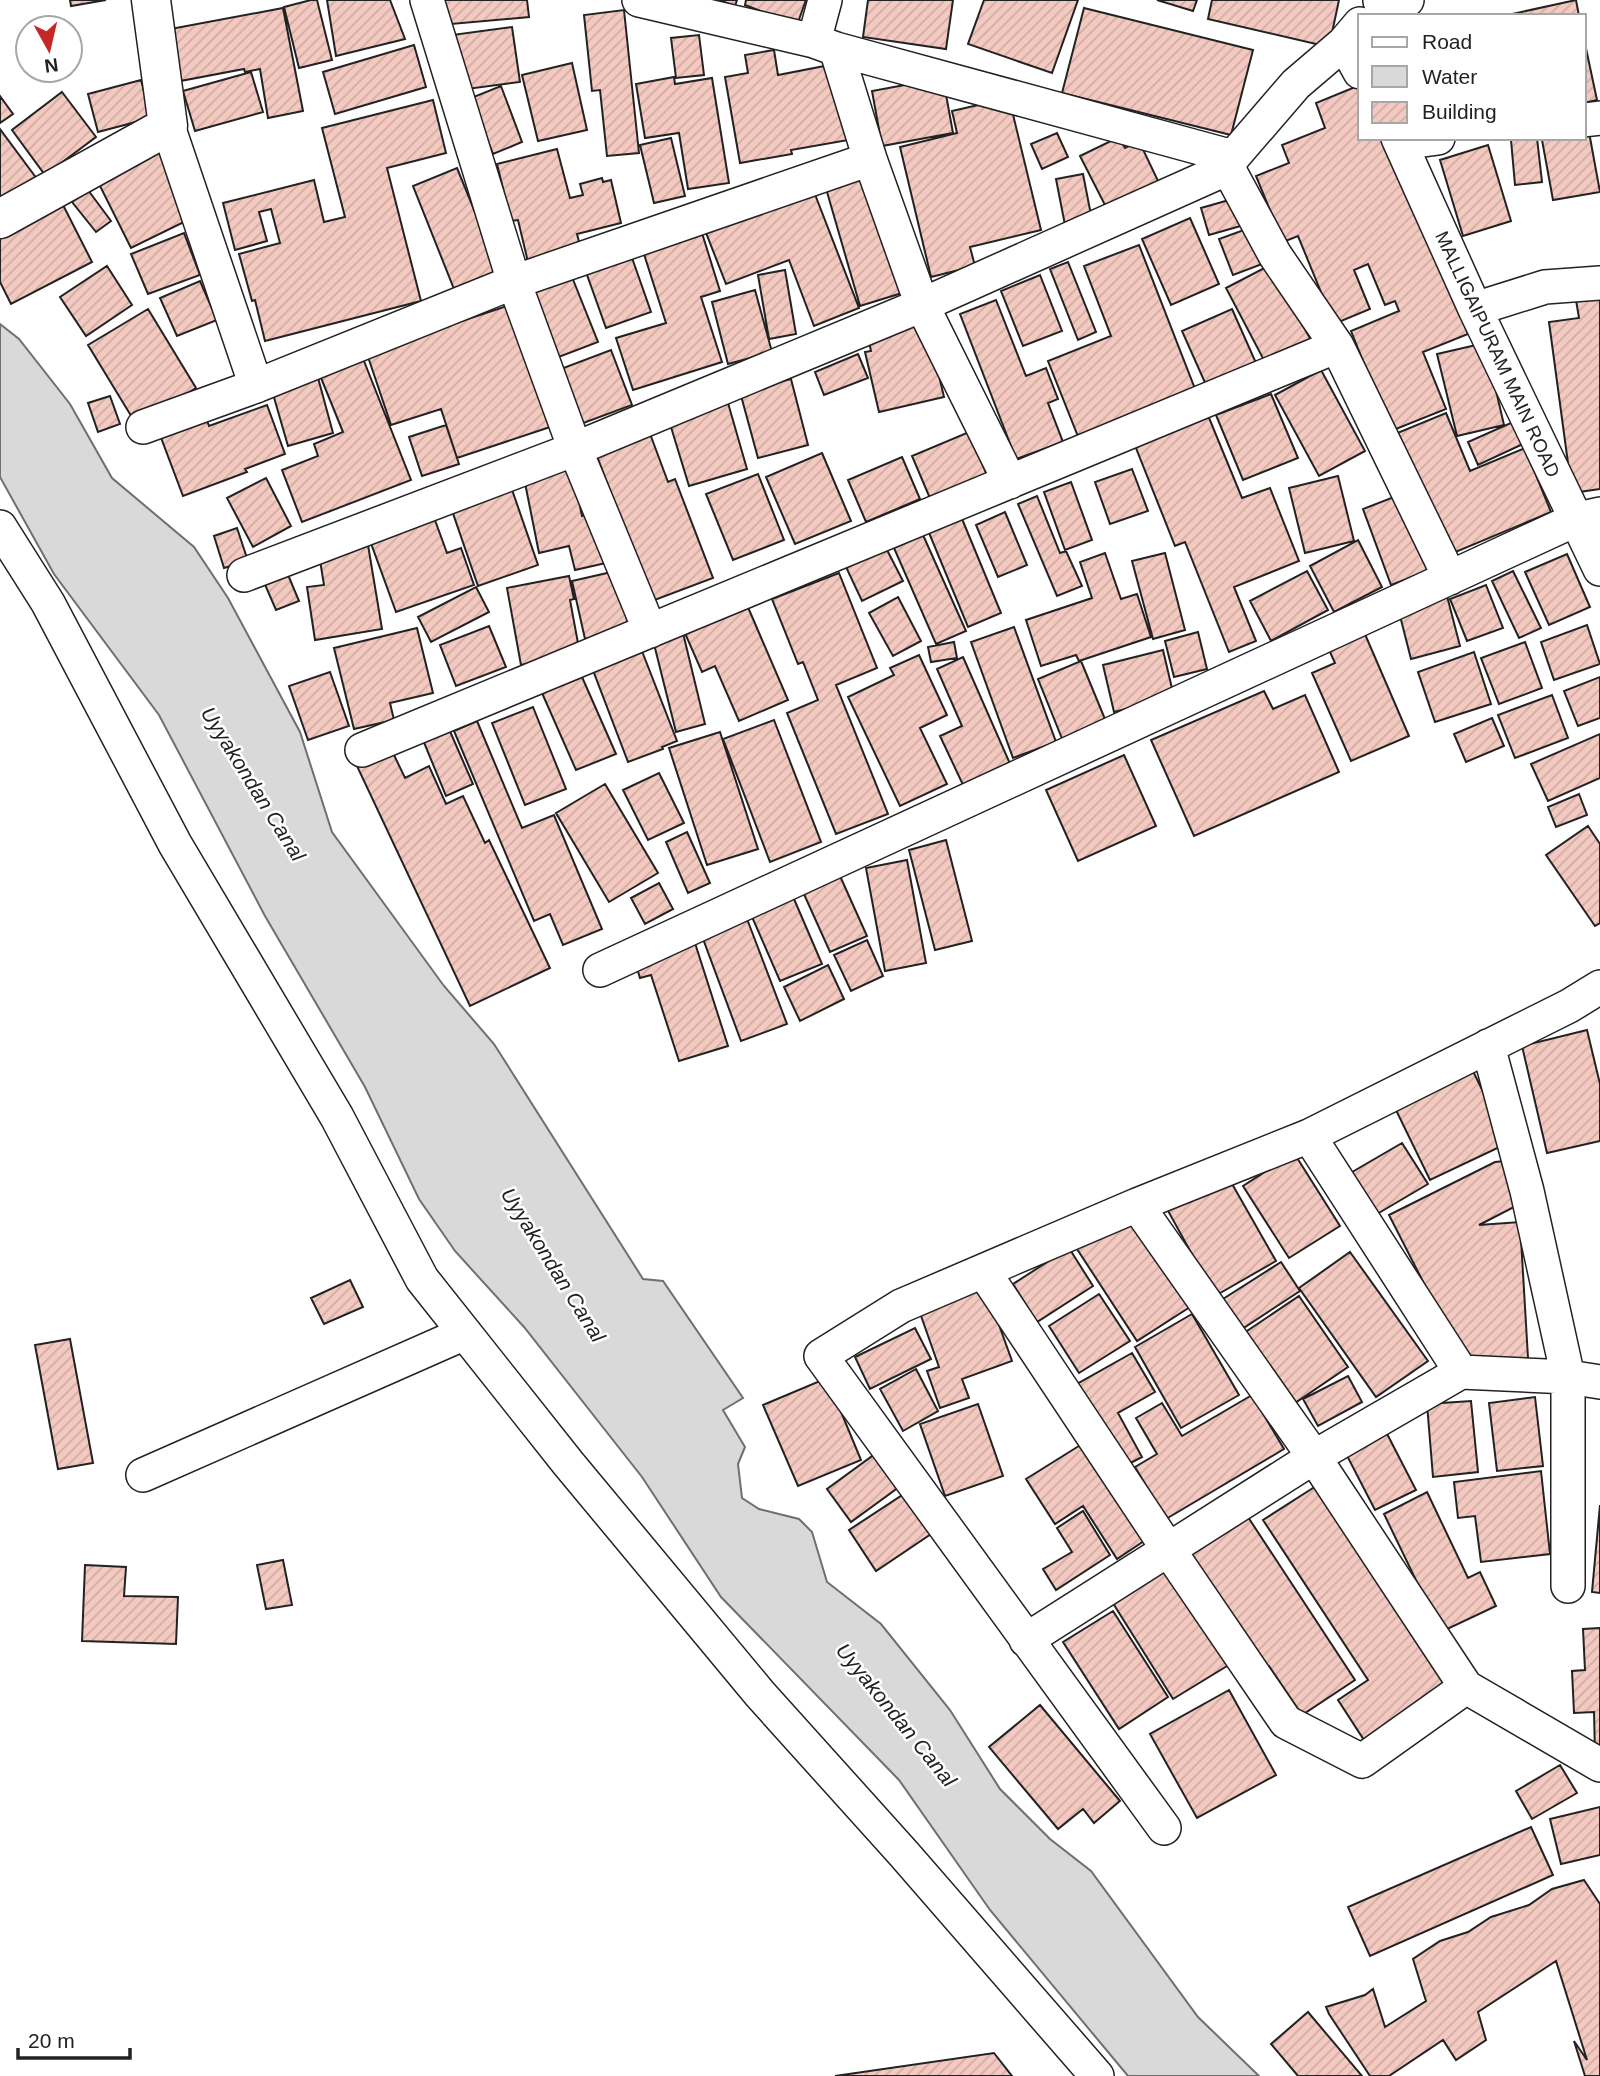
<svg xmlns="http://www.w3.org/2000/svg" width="1600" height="2076" font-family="Arial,sans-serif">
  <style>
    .water { fill: #d9d9d9; stroke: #6f6f6f; stroke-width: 2 }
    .building { fill: url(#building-hatch); stroke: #222; stroke-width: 2 }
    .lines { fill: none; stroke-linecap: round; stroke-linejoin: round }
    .street-casing { stroke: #222; stroke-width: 36 }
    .secondary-casing { stroke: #222; stroke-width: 41 }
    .street { stroke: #fff; stroke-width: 33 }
    .secondary { stroke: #fff; stroke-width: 38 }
    .labels { text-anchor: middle; stroke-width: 5; stroke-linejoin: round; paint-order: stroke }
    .street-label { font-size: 19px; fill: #222; stroke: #fff }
    .water-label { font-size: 21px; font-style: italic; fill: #222; stroke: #fff }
  </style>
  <defs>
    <pattern id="building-hatch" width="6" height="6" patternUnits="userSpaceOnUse" patternTransform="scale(1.75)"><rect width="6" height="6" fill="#f3c9c0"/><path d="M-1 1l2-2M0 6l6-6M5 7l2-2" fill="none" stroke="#d0aca5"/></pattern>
  </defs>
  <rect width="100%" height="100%" fill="#fff"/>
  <path class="water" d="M0,324L19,339L70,404L112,478L194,547L228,598L300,732L332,832L444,986L494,1044L643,1279L663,1281L743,1398L723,1410L745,1447L738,1464L742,1498L759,1509L799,1519L812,1532L827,1582L881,1624L950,1710L1000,1789L1050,1839L1091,1871L1198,2017L1259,2076H1128L990,1910L899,1780L721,1597L642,1477L524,1327L455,1251L419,1199L365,1087L265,916L159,715L54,574L0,477Z"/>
  <path class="building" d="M70,0H106L71,6Z
    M311,0H317L332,60L299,68L284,7Z
    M327,0H390L405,39L336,56Z
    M434,0H527L529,17L440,25Z
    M719,0H737L735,6Z
    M746,0H806L797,25L745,5Z
    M868,0H953L946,49L863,37Z
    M984,0H1078L1052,73L968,44Z
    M1157,0H1197L1193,11Z
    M1212,0H1339L1329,47L1208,19Z
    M1576,0L1579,16H1503Z
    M283,8L303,111L268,118L260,69L245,72L244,69L175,82L165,30Z
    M1084,8L1253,50L1231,135L1062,93Z
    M624,10L639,153L607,156L600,90L592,91L584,15Z
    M512,27L520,82L460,90L452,35Z
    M699,35L704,75L676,78L671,38Z
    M1584,39L1597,100L1584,103Z
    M414,45L426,87L335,114L323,72Z
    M774,50L778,75L840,63L854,139L791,150L792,154L740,163L725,77L748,73L745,55Z
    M572,63L587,130L538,141L522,75Z
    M251,72L263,112L195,131L183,91Z
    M674,77L675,84L712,78L729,183L688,189L679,133L645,138L636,84Z
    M943,78L953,133L882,146L872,91Z
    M141,80L151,118L98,132L88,94Z
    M1360,85V138H1383L1391,144L1468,334L1423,352L1446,409L1391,431L1351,331L1399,311L1395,301L1385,305L1368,264L1354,270L1370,309L1334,324L1298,236L1283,242L1256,176L1289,163L1282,145L1325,128L1316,103Z
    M501,86L522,142L493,154L471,98Z
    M62,92L96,137L45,175L12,130Z
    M0,96L13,114L0,123Z
    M1009,98L1041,230L970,247L975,266L931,277L900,147L957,133L952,111Z
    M433,100L446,153L387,168L421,301L265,341L255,300L252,301L239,254L280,243L271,209L259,212L267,241L235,250L223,203L314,180L324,222L345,217L322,128Z
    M0,129L40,183L0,211Z
    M1589,132L1600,192L1553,200L1542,140L1584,138V133Z
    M1057,133L1068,157L1042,169L1031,144Z
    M162,135L176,178L169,182L188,220L131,248L93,172Z
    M1119,137L1125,148L1139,141L1160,185L1108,211L1080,156Z
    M671,138L685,196L654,203L640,145Z
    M1537,138L1542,182L1515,185L1511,140Z
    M1488,145L1511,221L1463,236L1440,160Z
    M557,149L570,198L583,195L580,184L602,178L603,182L611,180L621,223L577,234L581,249L528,262L518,220L511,221L497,164Z
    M457,168L499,271L454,289L413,186Z
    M868,173L902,293L860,306L825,185Z
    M1083,174L1092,220L1065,225L1056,179Z
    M811,184L859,308L814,326L789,260L726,284L703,225Z
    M88,190L111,221L96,232L72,202Z
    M1236,198L1244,225L1209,235L1201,208Z
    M60,199L92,262L11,304L0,282V230Z
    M1190,218L1219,284L1171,305L1142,239Z
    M1252,227L1265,263L1233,275L1219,239Z
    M184,233L200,275L148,294L131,254Z
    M702,233L720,291L701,297L722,362L633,390L616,338L666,323L643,251Z
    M1139,245L1197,394L1079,439L1048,361L1111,336L1084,266Z
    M631,255L651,312L606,328L586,272Z
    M1068,262L1096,332L1078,340L1050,269Z
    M1270,265L1312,342L1267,366L1226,288Z
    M107,266L132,305L86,336L60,297Z
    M785,270L796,334L769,339L758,275Z
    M1040,275L1062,331L1023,346L1001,291Z
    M572,277L598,342L556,358L531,294Z
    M200,281L217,320L177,336L160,298Z
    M755,290L772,352L728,364L712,302Z
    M1600,290V489L1572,493L1549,322L1579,318L1575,294Z
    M996,300L1026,376L1046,368L1058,399L1048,403L1063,442L1016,459L960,314Z
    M510,305L550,427L457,458L441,409L391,425L364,345L456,323Z
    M148,309L196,388L136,424L88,345Z
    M1232,309L1256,363L1206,385L1182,331Z
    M926,320L944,397L879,412L865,352L871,351L867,334Z
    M1485,343L1504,425L1457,436L1437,354Z
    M611,350L632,405L578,425L558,370Z
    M858,354L868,378L824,395L815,372Z
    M362,356L411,480L302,522L282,470L318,456L314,444L343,432L319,373Z
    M1321,370L1365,451L1319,476L1275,395Z
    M317,374L333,433L288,446L271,387Z
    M791,379L808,445L758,458L740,392Z
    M1271,394L1298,458L1243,480L1216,415Z
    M110,396L120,424L98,432L88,403Z
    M726,396L747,469L689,486L667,414Z
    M267,405L285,454L245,469L247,472L183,496L160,435L206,418L209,426Z
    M1207,413L1242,498L1270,488L1299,561L1234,587L1256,641L1229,652L1185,542L1175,546L1134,443Z
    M1446,413L1470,471L1525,448L1551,512L1446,556L1395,434Z
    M1513,422L1523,444L1478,465L1468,442Z
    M446,425L459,464L422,476L409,437Z
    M649,431L668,482L675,479L713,578L652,601L595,451Z
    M969,432L989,480L932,503L912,456Z
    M822,453L851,521L795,544L766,477Z
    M902,457L920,499L866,522L848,480Z
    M572,468L582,516L596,512L606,563L575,570L569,546L539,553L524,478Z
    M1132,469L1148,511L1110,524L1095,482Z
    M758,474L784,540L733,560L706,494Z
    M1338,476L1354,541L1305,553L1289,488Z
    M266,478L291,526L253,547L227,498Z
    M508,478L538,565L478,586L448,499Z
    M1071,482L1092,540L1065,550L1044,492Z
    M1399,495L1428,571L1391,585L1363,509Z
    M1037,496L1060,553L1066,551L1082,586L1057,596L1018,504Z
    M432,512L447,553L461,548L474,585L396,612L368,535Z
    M1005,512L1027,565L998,577L976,525Z
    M960,514L1001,613L968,627L927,528Z
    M237,528L248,561L224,568L214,536Z
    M923,535L966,631L936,644L894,548Z
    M367,539L382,629L315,640L307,587L324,585L318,548Z
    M1358,540L1382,587L1334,612L1310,566Z
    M886,548L903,581L862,601L846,567Z
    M1105,553L1121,599L1137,594L1151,637L1079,661L1076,655L1041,666L1026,620L1092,598L1080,562Z
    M1165,553L1185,630L1153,639L1132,561Z
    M1567,554L1590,607L1549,625L1525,572Z
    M286,570L299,601L276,610L263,580Z
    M616,571L629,629L585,639L572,581Z
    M1307,571L1328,610L1271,641L1250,601Z
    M1513,571L1541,628L1519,638L1492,581Z
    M839,573L877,668L836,685L888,814L836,834L787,713L818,700L803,662L798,664L772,599Z
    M569,576L574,599L570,600L580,654L521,665L507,588Z
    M1486,585L1503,628L1467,641L1450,599Z
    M476,587L489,612L431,642L418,617Z
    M1447,596L1460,646L1411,659L1398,608Z
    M898,597L921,641L893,656L869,613Z
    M747,605L788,700L739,721L715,666L702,672L684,631Z
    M1361,625L1409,736L1351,761L1312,673L1335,663L1325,641Z
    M1587,625L1600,664L1554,680L1541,642Z
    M489,626L506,667L456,686L440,645Z
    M1014,627L1056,742L1013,758L971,642Z
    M417,628L433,693L390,703L394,720L354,729L334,648Z
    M1198,632L1207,669L1174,677L1165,641Z
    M683,633L705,724L676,732L653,640Z
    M954,642L957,658L931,662L928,647Z
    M1525,642L1542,688L1499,704L1481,658Z
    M640,646L677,741L662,747L663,749L628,762L591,665Z
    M1163,650L1174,697L1114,712L1103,665Z
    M1474,652L1491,704L1435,722L1418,672Z
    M919,655L947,715L920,728L947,784L900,806L848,697L894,675L890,668Z
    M963,657L1011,766L964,787L940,736L962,726L937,669Z
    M1081,661L1107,724L1063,741L1038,679Z
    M330,672L349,726L308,740L289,686Z
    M582,677L616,754L576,770L542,693Z
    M1600,677V718L1578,726L1564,691Z
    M1264,691L1273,709L1305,695L1339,772L1194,836L1151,740Z
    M1552,695L1568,738L1515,758L1498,715Z
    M533,707L566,789L525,805L492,723Z
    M1492,718L1504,746L1466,762L1454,734Z
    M774,720L821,842L770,862L723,739Z
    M477,721L522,828L554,815L602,929L563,945L550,914L534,921L454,731Z
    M449,729L473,784L446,796L423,740Z
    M720,732L758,849L707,865L669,748Z
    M1600,734V778L1548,801L1531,764Z
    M402,751L394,755L405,778L429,766L446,804L463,796L485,843L489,840L550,968L470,1006L356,764Z
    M1124,755L1156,826L1078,861L1046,790Z
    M659,773L684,823L648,840L623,790Z
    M605,784L658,873L609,902L556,813Z
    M1579,794L1587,815L1556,827L1548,807Z
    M1588,826L1600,844V923L1595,926L1546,855Z
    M687,832L710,883L688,893L666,842Z
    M946,840L972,941L935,950L909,850Z
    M907,860L926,963L885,971L866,868Z
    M840,876L867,936L830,952L803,892Z
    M659,883L673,909L645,924L631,898Z
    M791,892L822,964L780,981L749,910Z
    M744,911L787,1024L741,1041L699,928Z
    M867,940L883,976L851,991L834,955Z
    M695,943L728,1046L679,1061L651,975L640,978L635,962Z
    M828,965L844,999L800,1021L784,987Z
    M1587,1030L1600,1084V1141L1547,1153L1522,1046Z
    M1472,1069L1508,1143L1430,1180L1394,1106Z
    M1402,1143L1428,1184L1372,1217L1347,1175Z
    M1294,1153L1340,1226L1289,1258L1243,1186Z
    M1505,1161L1516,1206L1479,1225L1520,1222L1528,1358L1464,1362L1389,1215L1495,1162Z
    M1227,1175L1276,1261L1215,1296L1167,1209Z
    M1131,1215L1190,1307L1137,1341L1077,1249Z
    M1069,1248L1093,1286L1037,1322L1013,1284Z
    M1350,1252L1428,1361L1376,1397L1299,1288Z
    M1281,1262L1300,1291L1242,1329L1223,1299Z
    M350,1280L363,1307L324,1324L311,1298Z
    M985,1286L1012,1361L962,1379L969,1398L940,1408L927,1371L939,1367L919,1310Z
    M1099,1294L1130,1341L1079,1373L1049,1326Z
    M1299,1296L1348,1367L1292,1405L1244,1333Z
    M1192,1314L1239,1395L1181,1428L1135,1347Z
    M915,1328L931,1359L870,1389L855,1357Z
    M70,1339L93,1463L58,1469L35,1345Z
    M1132,1353L1155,1392L1118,1413L1142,1457L1123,1467L1077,1384Z
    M916,1369L938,1411L903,1431L880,1389Z
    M1348,1376L1362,1402L1318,1426L1303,1399Z
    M827,1378L861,1460L798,1486L763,1405Z
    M1252,1395L1284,1449L1166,1519L1135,1467L1157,1454L1136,1418L1162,1403L1182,1436Z
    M1535,1397L1543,1466L1497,1471L1489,1403Z
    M1471,1401L1478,1472L1433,1477L1427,1404Z
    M978,1404L1003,1476L945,1496L920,1424Z
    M1383,1426L1416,1490L1375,1510L1342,1446Z
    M1082,1444L1144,1541L1117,1559L1083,1506L1055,1524L1026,1479Z
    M875,1454L899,1487L851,1522L827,1489Z
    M1541,1471L1550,1554L1481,1562L1475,1516L1458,1518L1454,1482Z
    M1316,1486L1448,1686L1364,1740L1338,1700L1368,1680L1263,1520Z
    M907,1492L934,1532L876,1571L849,1530Z
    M1427,1492L1468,1578L1480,1572L1496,1606L1441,1632L1384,1514Z
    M1600,1505V1593L1592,1592Z
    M1083,1511L1110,1555L1056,1590L1043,1569L1072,1552L1057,1528Z
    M1246,1514L1355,1680L1302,1715L1269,1666L1259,1672L1183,1555Z
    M283,1560L292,1605L266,1609L257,1565Z
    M1168,1563L1232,1663L1173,1699L1111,1600Z
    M85,1565L126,1567L124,1596L178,1597L176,1644L82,1641Z
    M1113,1611L1168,1697L1119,1729L1063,1642Z
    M1600,1628V1755H1595L1594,1712L1574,1713L1572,1671L1585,1670L1583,1629Z
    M1229,1690L1276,1775L1197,1818L1150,1734Z
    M1040,1705L1120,1801L1094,1823L1083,1809L1058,1829L989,1747Z
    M1560,1765L1577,1793L1532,1819L1516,1791Z
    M1600,1807V1855L1561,1864L1550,1819Z
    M1531,1827L1553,1875L1370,1956L1348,1907Z
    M1584,1880L1600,1904V2076H1585L1574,2041L1587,2060L1556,1961L1478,2012L1486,2040L1456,2060L1443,2040L1389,2076H1370L1329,2014L1326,2007L1365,1995L1373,1989L1385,2027L1426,2001L1413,1959L1440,1941L1468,1932L1491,1917L1529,1905L1552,1889Z
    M1308,2012L1362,2076H1298L1271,2044Z
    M994,2053L1012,2076H835Z"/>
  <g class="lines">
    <defs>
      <path id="street" d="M427,0L514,282L575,449L922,305L1228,168L1233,157
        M639,0L814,41L836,49L1233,157L1296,84L1344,43L1360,24
        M1380,1L1407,0
        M814,41L825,0
        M1344,43L1360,72
        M836,49L870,159L922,305L1010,482
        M1584,120L1600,118
        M168,126L256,386
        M1398,138L1475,309L1600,569
        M1401,143L1438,138
        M1228,168L1275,255L1337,346
        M1475,309L1545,287L1600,283
        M143,427L256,386L514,282L870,159
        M0,527L48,603L175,844L337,1117L422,1279L568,1463L760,1694L904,1854L1097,2076
        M244,575L575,449L650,631
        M362,750L1337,346L1450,578
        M600,970L1577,519L1600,514
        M1488,1046L1527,1191L1568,1377V1586
        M1309,1136L1461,1372
        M1137,1205L1314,1457L1466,1687
        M984,1272L1168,1549L1286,1722L1362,1761L1466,1687L1600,1765
        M143,1475L465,1333
        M1026,1640L1314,1457L1461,1372L1568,1377L1600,1382
        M1164,1828L821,1356L901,1306L1137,1205L1309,1136L1569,1006L1600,987"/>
      <path id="secondary" d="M0,219L168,126L151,0"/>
    </defs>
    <use href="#street" class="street-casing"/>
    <use href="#secondary" class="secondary-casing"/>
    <use href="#street" class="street"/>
    <use href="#secondary" class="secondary"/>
  </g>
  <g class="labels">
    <g class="street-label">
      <text transform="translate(1498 354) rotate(65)" y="7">MALLIGAIPURAM MAIN ROAD</text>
    </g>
    <g class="water-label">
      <text transform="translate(253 784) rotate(58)" y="7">Uyyakondan Canal</text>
      <text transform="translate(553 1265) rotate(58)" y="7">Uyyakondan Canal</text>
      <text transform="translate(896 1715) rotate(51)" y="7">Uyyakondan Canal</text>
    </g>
  </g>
  <rect x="1358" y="14" width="228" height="126" fill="#ffffff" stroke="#a7a7a7" stroke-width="2"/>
  <rect x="1372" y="37" width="35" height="10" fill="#ffffff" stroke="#a7a7a7" stroke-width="2"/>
  <text x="1422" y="49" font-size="21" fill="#222222">Road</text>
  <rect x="1372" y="66" width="35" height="21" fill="#d9d9d9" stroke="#a7a7a7" stroke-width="2"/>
  <text x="1422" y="84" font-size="21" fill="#222222">Water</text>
  <rect x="1372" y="102" width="35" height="21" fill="url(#building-hatch)" stroke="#a7a7a7" stroke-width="2"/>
  <text x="1422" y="119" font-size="21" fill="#222222">Building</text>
  <g transform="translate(49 49) rotate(172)"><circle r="33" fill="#ffffff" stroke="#a7a7a7" stroke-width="2"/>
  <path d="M0-5L12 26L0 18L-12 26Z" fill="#c62828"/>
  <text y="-10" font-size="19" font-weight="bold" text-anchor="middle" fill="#222222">N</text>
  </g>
  <path d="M18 2048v10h112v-10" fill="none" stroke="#222222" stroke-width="3.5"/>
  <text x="28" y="2048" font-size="21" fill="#222222" stroke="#ffffff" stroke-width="5" paint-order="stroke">20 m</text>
</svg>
